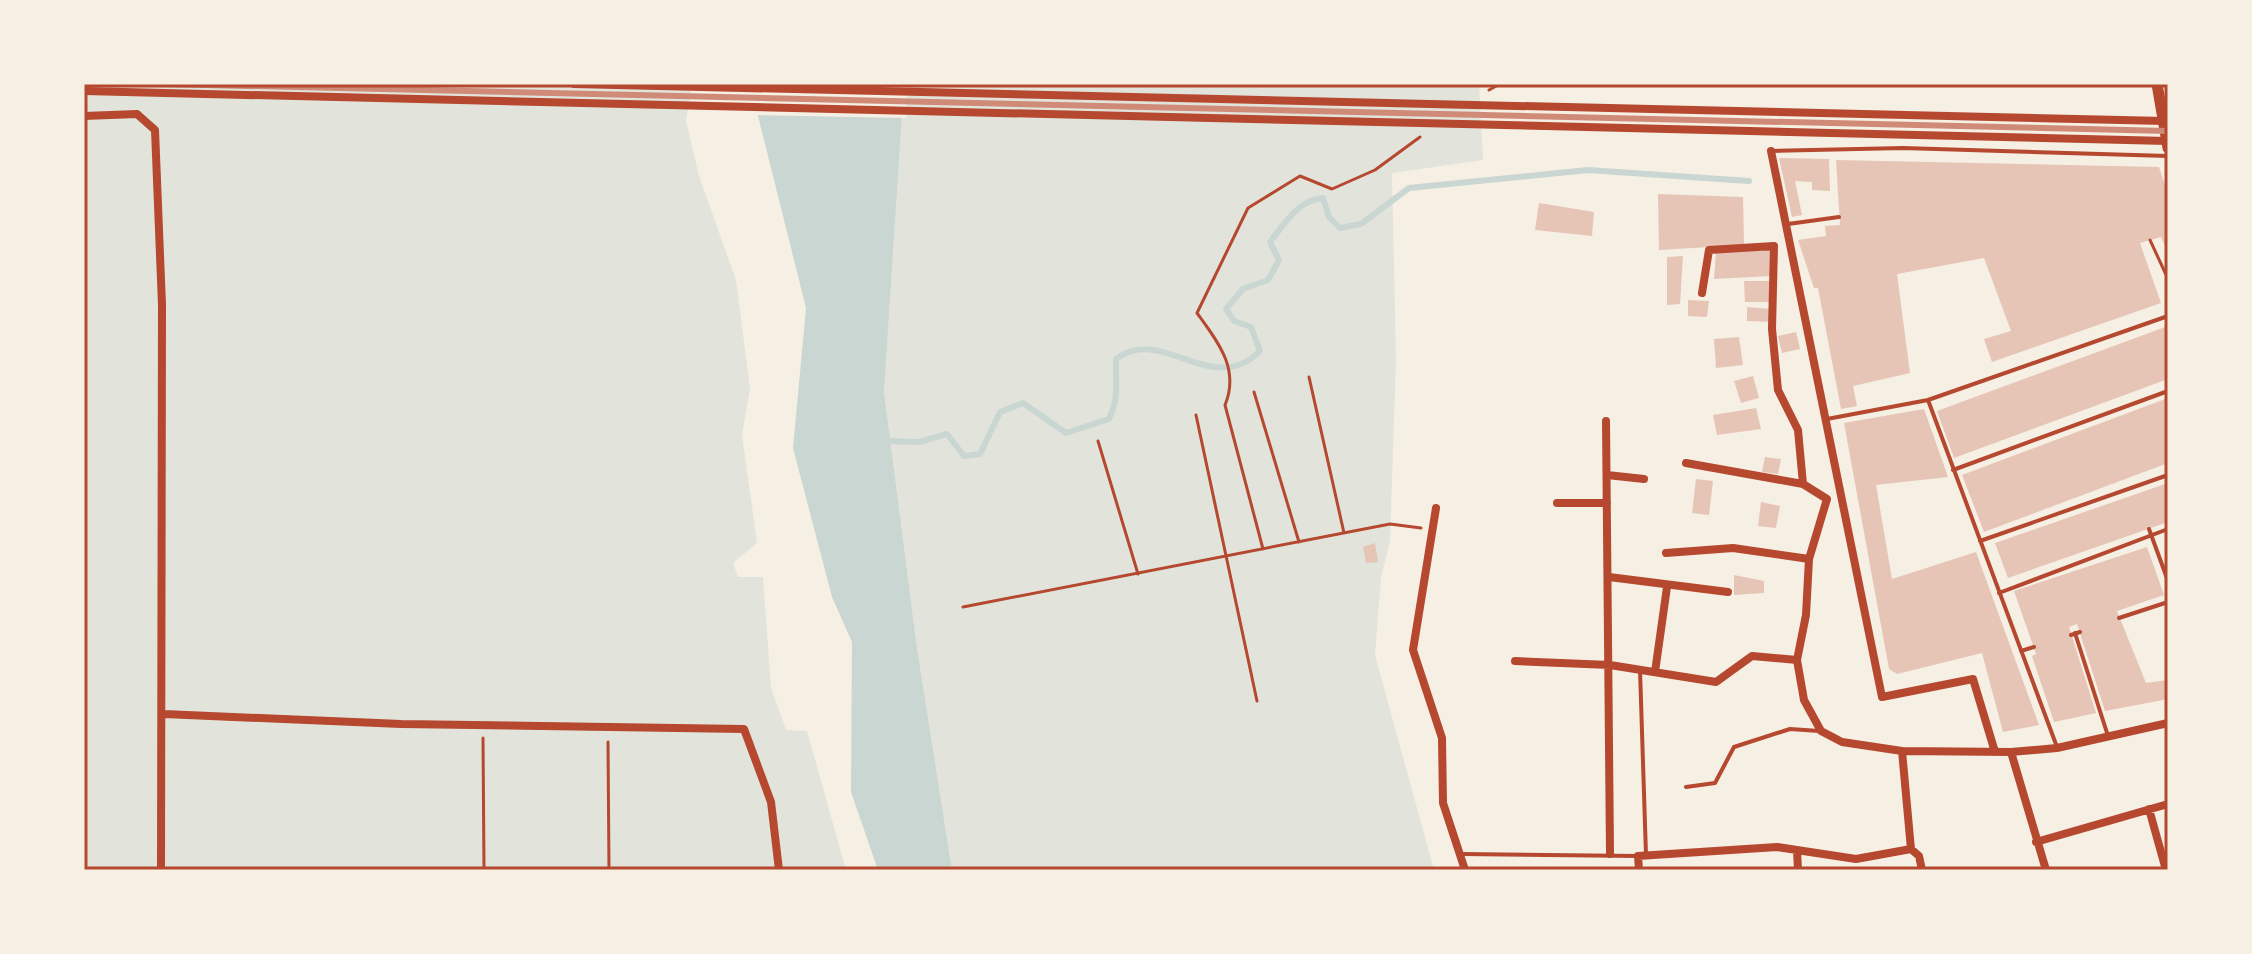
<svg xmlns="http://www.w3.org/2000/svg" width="2252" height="954" font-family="'Fira Sans Condensed',sans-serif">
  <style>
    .green { fill: #e2e4dc }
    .water { fill: #c9d6d2 }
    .pier { fill: #f6efe4 }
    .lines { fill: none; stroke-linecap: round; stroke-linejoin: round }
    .stream { stroke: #c9d6d2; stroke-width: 6 }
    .building { fill: #e6c5b7 }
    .path { stroke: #b5482f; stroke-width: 3 }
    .service { stroke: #b5482f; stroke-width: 4 }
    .minor { stroke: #b5482f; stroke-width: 8 }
    .tertiary { stroke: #b5482f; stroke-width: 11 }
    .rail { stroke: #cf8b77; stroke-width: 6 }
    .neatline { fill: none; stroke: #b5482f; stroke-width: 3 }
  </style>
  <rect width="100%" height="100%" fill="#f6efe4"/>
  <path class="green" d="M84,84H692L686,121L699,176L736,280L750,389L742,435L757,543L733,563L738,577H763L771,688L786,730L807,731L846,870H84Z
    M904,84H1479L1483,160L1392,173L1396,360L1390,541L1381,578L1375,655L1434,870H952L917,648L884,392Z"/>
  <path class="water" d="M750,84H904L884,392L917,648L952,870H878L851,792L852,642L832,597L793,448L806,308Z"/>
  <path class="pier" d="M746,84L908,85L906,118L753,115Z"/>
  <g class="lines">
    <path class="stream" d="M885,441L919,442L947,434L964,456L980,454L1000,412L1023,403L1066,433L1109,419C1120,395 1115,385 1116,359C1162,324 1212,399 1260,351L1251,327L1234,321L1226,309L1243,289L1268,280L1279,260L1270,242C1285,223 1298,200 1323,198L1329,217L1340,228L1361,224L1409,188L1588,170L1749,181
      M1447,870H1449"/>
  </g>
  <path class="building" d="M1779,158L1829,159L1830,191L1812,190V182L1795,181L1802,215L1792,217Z
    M1836,160L2159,167L2168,194V253L2161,237L2140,243L2161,303L1992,362L1984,339L2011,331L1984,258L1897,274L1910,373L1853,386L1857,406L1841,409L1818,288H1814L1798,240L1826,236L1825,226L1840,225Z
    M1658,194L1743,197L1744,245L1659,250Z
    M1539,203L1594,212L1592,236L1535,230Z
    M1770,250L1771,276L1714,279L1716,253Z
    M1683,256L1680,304L1667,305V257Z
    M1744,281H1772V302H1745Z
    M1688,300L1709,301L1707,317L1688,316Z
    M1747,307L1771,309L1770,322L1747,321Z
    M2168,326V379L1954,458L1937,411Z
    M1796,332L1800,349L1782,353L1778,336Z
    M1739,337L1743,365L1716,368L1714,339Z
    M1753,376L1759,398L1741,403L1734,381Z
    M2168,398V463L1984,532L1962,475Z
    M1756,408L1761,429L1717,435L1713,415Z
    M1924,409L1948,477L1876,485L1892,579L1976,552L2039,725L2003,732L1982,653L1897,674L1889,669L1844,423Z
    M1765,457L1781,459L1778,474L1762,472Z
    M1696,479L1713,481L1709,515L1692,513Z
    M2168,483V522L2008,578L1995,543Z
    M1761,502L1780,506L1776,528L1758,526Z
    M1375,543L1378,562L1366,563L1363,547Z
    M2147,547L2164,595L2117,611L2146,683L2168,680V699L2105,711L2077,624L2069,627L2096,713L2054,722L2032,656L2036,654L2014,591Z
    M1734,575L1764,581V593L1734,595Z"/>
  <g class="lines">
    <path class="path" d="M1489,90L1500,84
      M2150,240L2168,279
      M1309,377L1344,533
      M1254,392L1299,542
      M1196,415L1257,701
      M1098,441L1138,574
      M1263,549L1225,405C1240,369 1218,342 1197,313L1248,208L1300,176L1332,189L1375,170L1420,137
      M963,607L1390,524L1421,528
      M483,738L484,870
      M608,742L609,870"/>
    <path class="service" d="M1771,151L1903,148L2168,156
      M1788,224L1839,217
      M1928,400L2057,747
      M1827,419L1928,400L2168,316
      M1953,470L2168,391
      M2149,529L2168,581
      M1980,541L2168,475
      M1999,593L2168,529
      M2119,618L2168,602
      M2075,633L2108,736
      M2071,635L2080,632
      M2021,651L2034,647
      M1640,670L1646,855
      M1686,787L1715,783L1734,747L1790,729L1819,731
      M1462,854L1637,856"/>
    <path class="minor" d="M574,84L2165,121
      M84,91L2168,141
      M84,116L137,114L155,130L162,305L161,870
      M1771,151L1882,697L1973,679L1995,752
      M1702,293L1709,250L1774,246L1772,329L1778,390L1798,430L1803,484L1827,499L1809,559L1806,615L1797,660L1804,700L1821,731L1842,742L1902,751
      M1606,421L1610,854
      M1686,463L1803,484
      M1607,475L1644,479
      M1557,503H1607
      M1436,508L1413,650L1442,738L1443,803L1465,870
      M1666,553L1733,548L1809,559
      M1609,577L1728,592
      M1515,661L1610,665L1716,682L1752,656L1797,660
      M1655,672L1667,587
      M164,714L401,724L744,729L771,802L779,870
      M2011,752L2046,870
      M2149,809L2166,870
      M2036,842L2168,804
      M1797,850L1798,870
      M1639,870L1638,856L1777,847L1856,859L1911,849
      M1922,870L1919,856L1911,849L1902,751L2011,752L2057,748L2168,723"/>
    <path class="tertiary" d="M2157,84L2168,148"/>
    <path class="rail" d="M164,84L2168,131"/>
  </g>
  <rect width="2252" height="954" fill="none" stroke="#f6efe4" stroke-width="172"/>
  <rect x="86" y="86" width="2080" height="782" class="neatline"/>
</svg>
